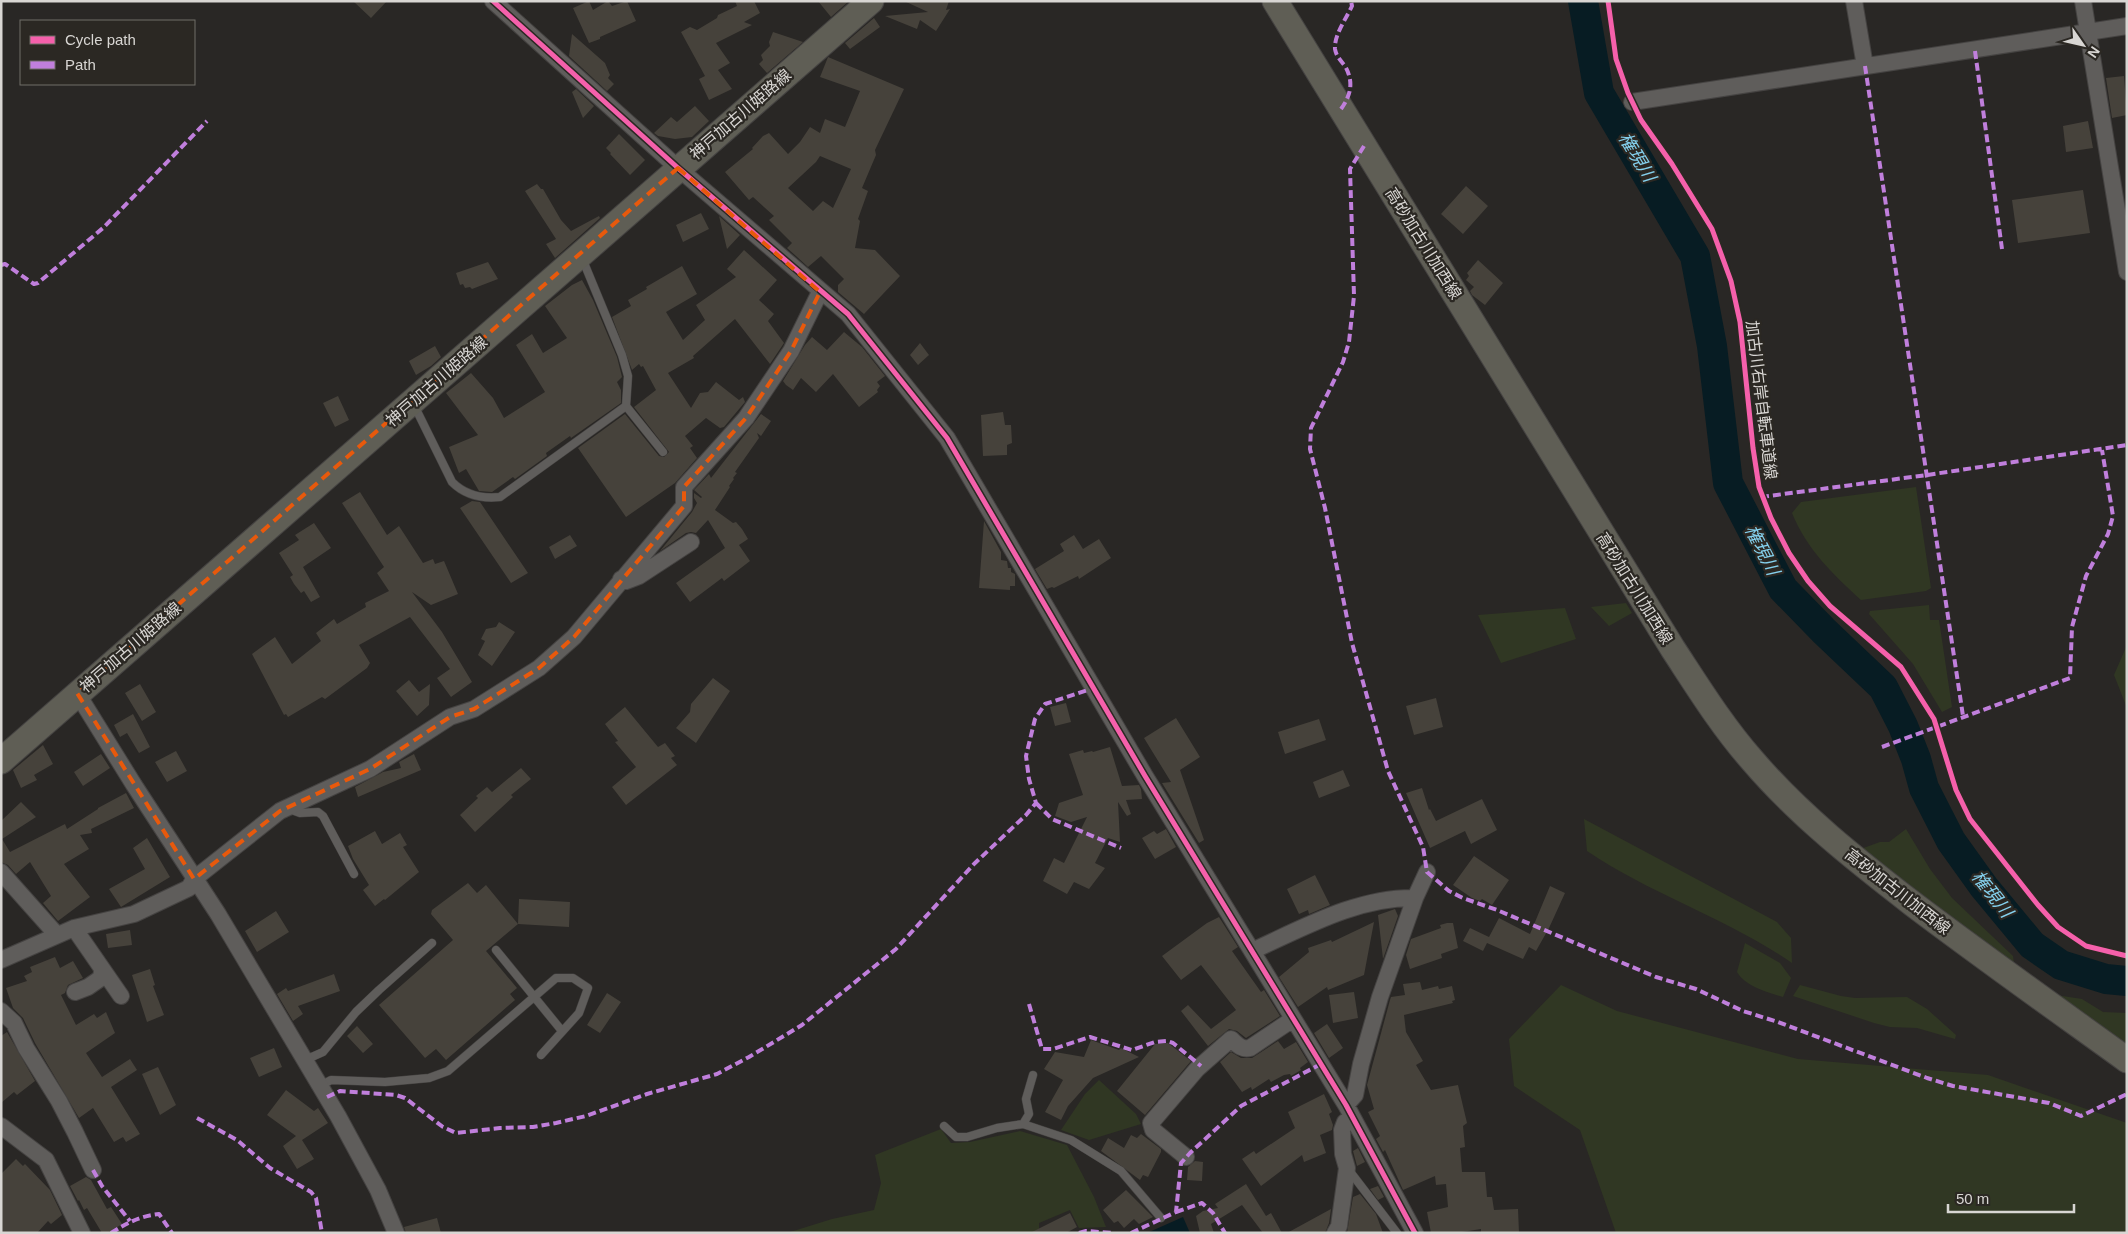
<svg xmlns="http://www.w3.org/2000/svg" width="2128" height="1234" font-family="Helvetica,'Noto Sans JP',sans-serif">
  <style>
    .green { fill: #303723 }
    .water { fill: #071c23 }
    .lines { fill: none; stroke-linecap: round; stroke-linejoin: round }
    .river { stroke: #071c23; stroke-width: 30 }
    .building { fill: #46423b; fill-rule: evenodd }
    .service-casing { stroke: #454342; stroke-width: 9 }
    .minor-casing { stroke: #454342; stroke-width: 18 }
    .primary-casing { stroke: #454342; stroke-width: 27 }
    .service { stroke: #5f5d5b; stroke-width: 8 }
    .minor { stroke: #5f5d5b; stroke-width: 16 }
    .primary { stroke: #5f5e55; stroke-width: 25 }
    .quiet { stroke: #c07fdc; stroke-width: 4; stroke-dasharray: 8 4; stroke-linecap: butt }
    .cycleway-casing { stroke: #2b2823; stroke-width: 8 }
    .cycleway { stroke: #f560ab; stroke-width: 5 }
    .marked { fill: none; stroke: #e8590c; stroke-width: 4; stroke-dasharray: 10 6; stroke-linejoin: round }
    .labels { text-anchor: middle; stroke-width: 4.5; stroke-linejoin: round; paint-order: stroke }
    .street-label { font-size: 16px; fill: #d8d6d3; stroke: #2b2823 }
    .water-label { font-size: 18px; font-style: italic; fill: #84d0ed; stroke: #2b2823 }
  </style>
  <rect width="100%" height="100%" fill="#292725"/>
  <path class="green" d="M1916,487L1931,588L1926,591L1861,600C1833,574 1807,550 1792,513L1801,502Z
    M1626,603L1632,613L1609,626L1591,607Z
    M1929,605L1930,620H1939L1952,707L1942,712L1913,664L1869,614L1870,611Z
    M1565,608L1576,639L1501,663L1478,615Z
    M2127,645V708L2114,675Z
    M1584,819L1777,922L1791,938L1792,963C1727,918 1652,895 1587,851Z
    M1906,829L1930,869L1952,898L2013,956L2014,964L1858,850L1880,842H1889Z
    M1745,943L1780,963L1791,978L1783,997C1767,992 1746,987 1737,972Z
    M1561,985L1617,1011L1798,1059L1988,1075L2127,1123V1233H1616L1580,1130L1514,1086L1509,1039Z
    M1800,985L1841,996L1855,998L1907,997L1927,1009L1956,1035L1955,1039L1917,1028L1890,1027L1874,1023L1793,996Z
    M2056,995L2082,999L2103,1012L2127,1013V1048Z
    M1099,1080L1136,1114L1141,1124L1089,1140L1061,1130L1085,1094Z
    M941,1129L951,1143L970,1142L1020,1131L1067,1145L1094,1197L1106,1227L1079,1228L1070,1210L1039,1223V1233H787L832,1219L874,1210L881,1183L875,1155Z"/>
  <path class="water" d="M1183,1217L1190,1233H1147Z"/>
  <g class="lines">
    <path class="river" d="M1583,1L1599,93L1695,256L1712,346L1728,483L1783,589L1823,630L1883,687L1903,726L1916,759L1924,788L1951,841L1984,887L2032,945L2061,965L2106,979L2127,981"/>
  </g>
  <path class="building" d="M353,1H387L371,18Z
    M589,1L593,10L608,1L612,6L627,1L636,21L600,37V39L589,43L573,8Z
    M735,1H754L760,13L744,22L752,25L716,43L730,63L718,70L732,89L709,100L699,79L705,76L681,32L690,27L697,30L717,18L718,15L737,6Z
    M818,1H849L831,17Z
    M904,1H949L946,10L950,9L936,31L920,20L917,29L885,16L928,12Z
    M874,18L880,27L850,49L845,43Z
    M773,32L803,42L767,73L759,64L763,60L761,55L770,46L769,42Z
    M572,34L605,63L610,75L608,78L614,84L607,91L569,56Z
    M828,57L904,89L875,150L876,155L862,188L868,191L858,219L860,221L855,248L875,250L900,276L864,314L838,292V285L844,279L821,256L808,267L796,256L787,248L792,243L769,220L774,216L753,197L749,200L725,172L753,149L752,148L763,136L769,133L788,154L800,142L810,127L820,133L825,119L845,127L860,91L820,77ZM820,156L851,169L833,208L823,201L813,211L788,188L816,162Z
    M2124,76L2127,115L2112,118L2106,78Z
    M576,89L594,106L583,118L572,92Z
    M695,106L709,121L692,137L675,139L658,136L654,133L671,117L677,122Z
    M2088,121L2093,148L2066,152L2063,126Z
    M619,134L645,160L630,175L610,154L611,153L606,148Z
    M537,184L541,189H543L561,220L571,231L599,216L600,218L555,258L546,244L556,239L525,191Z
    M1466,186L1488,206L1463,234L1441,214Z
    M2083,190L2090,233L2018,243L2012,200Z
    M701,213L709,229L683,242L676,225Z
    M719,216L740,235L727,249Z
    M744,250L777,280L759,300L774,314L768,321L784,343L770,364L735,319L693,356L694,358L668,373L691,408L700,393L708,392L716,382L739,400L743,397L745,402L724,427L720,428L706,418L685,436L693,446L690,448L697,458L675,483L626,517L578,448L625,414L659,456L664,457L669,452L634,407L656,390L643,366L641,367L639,364L632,370L612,317L631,306L628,300L647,289L646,287L682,266L697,294L666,312L683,340L705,320L696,305L736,277L727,269Z
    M1478,260L1503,283L1485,305L1472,295L1470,291L1474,287L1466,280L1469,276L1467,273Z
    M488,262L498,279L472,289L470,287L465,288L463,284L460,285L456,273Z
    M582,280L593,300L617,357L622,377L617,382L621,390V403L571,438L570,436L546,453L547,456L515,479L513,477L492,492L479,491L466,469L459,473L449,447L478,435L446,393L471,373L493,398L504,418L545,392L516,345L532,334L543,353L567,338L545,306L572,285Z
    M844,332L862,347L885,376L877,382L880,386L877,390L878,392L859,407L833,374L816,392L801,378L793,390L786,385L783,381L805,345L812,337L827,350Z
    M920,343L929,355L918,365L910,355Z
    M435,346L441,357L431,366L416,375L409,361Z
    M338,396L349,420L335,427L323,403Z
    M1003,412L1005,425H1011L1012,443L1007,445V455L983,456L981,415Z
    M761,414L771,421L761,436L757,433L759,438L735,472L737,473L733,478L734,479L729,486L730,487L715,510L733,523L736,522L742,529L748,539L739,545L750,561L724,581L722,578L690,602L676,583L725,548L708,520L696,533L691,532L686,533L660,551L692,512L697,503L694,498V493L701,498L702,497L694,490L709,474L711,478Z
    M360,492L387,535L399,526L423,563L433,559L435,564L444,561L458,594L431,605L412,592L442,632L472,682L451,697L437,678L450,669L410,617L359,645L370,663L367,668L325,699L322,697L288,717L286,714L284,715L252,654L275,637L292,664L321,641L316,633L334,619L337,624L366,607L365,603L389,591L377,573L384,567L342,503Z
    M472,501L480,502L528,573L511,583L460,508Z
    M984,521L1001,552V560L1007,561L1008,568H1011V572L1015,574V586H1010V590L979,588Z
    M314,523L331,548L303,567L320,597L311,602L304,591L301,593L294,584L290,577L293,575L279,553L299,540L295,535Z
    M570,535L577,546L555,559L549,547Z
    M1074,535L1083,549L1099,539L1111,558L1079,579L1078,576L1054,588L1052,587L1047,589L1035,569L1064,551L1060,544Z
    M499,622L515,632L492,666L478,655L485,641L481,639L486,629L496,627Z
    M713,678L730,691L696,743L676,728L690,712L691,704Z
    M409,680L419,692L430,684L429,705L417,716L396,691Z
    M140,684L156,712L142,721L125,693Z
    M1436,698L1443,727L1414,735L1406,706Z
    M1066,703L1071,722L1055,726L1050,707Z
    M625,707L658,747L665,743L675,756L671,758L677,765L626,805L612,787L636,767L615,742L618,741L605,724Z
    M133,714L150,747L139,753L127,733L120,737L114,725Z
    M1176,718L1200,757L1180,770L1204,840L1199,843L1162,783L1171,782L1144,738Z
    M1319,719L1326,740L1285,754L1278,732Z
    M43,745L53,764L34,775L37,780L21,788L13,770Z
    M1110,747L1122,786L1139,785L1141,789L1142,799L1126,800L1131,814L1127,816L1118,802L1120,842L1108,838L1095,863L1105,868L1089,889L1074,882L1067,894L1043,881L1054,858L1064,863L1087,817L1071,822L1055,816L1059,803L1083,795L1069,754L1083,750L1084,753L1092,751L1093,752Z
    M176,751L187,771L167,782L155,762Z
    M101,754L110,768L83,786L74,772Z
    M414,754L421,770L358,797L355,787L383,772L401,768L399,762Z
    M521,768L531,779L511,795L513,797L475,832L460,815L478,798L476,796L487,787L492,792Z
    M1343,770L1350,786L1319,798L1313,782Z
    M1422,788L1429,810L1430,809L1436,821L1482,799L1497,830L1471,844L1465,831L1430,848L1406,793Z
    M126,793L134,808L91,829L92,833L80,835L89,849L64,864L90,897L58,921L43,903L51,896L30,862L16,874L8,865L1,862V821L21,802L36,817L2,839L10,852L65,824L67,829L98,809V808Z
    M1166,829L1176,847L1155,859L1142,838L1154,831L1157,834Z
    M375,831L382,844L400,833L407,845L403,847L419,872L385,900L384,899L375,906L363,890L369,885L353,859L348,846Z
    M147,838L170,877L121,907L109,889L145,869L133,848Z
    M1474,856L1509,880L1492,905L1482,899L1480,901L1472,898L1453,885Z
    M1315,875L1330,905L1309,914L1308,910L1299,914L1287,889Z
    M468,883L477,893L486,885L518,924L486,951L517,988L510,994L515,1000L446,1060L436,1049L425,1058L379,1005L453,940L431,914L432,910Z
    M1550,886L1565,893L1549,928L1536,951L1529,947L1523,959L1487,943L1483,951L1463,941L1470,928L1489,937L1499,918L1530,934Z
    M519,899L570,902L569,927L518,924Z
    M1395,909L1398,916L1383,959L1378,915Z
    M276,911L289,932L257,952L245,931Z
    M1219,917L1238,947L1232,951L1261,992L1264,990L1280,1016L1246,1038L1237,1031L1229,1029L1208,1046L1181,1011L1188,1005L1211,1029L1236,1010L1201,965L1181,980L1162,956L1207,923Z
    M1374,922L1364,975L1328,990L1327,987L1298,1007L1279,977L1309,952L1308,948L1331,940L1332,942Z
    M1447,923H1453L1458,948L1441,954L1442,958L1410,969L1406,955L1411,939L1441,928L1440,925Z
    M130,930L132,945L108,948L106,934Z
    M55,957L60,968L73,961L83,978L68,985L65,993L61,995L76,1025L94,1014L97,1018L106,1012L115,1033L86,1053L102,1077L130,1059L137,1070L111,1087L140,1134L126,1142L123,1137L114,1142L93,1108L79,1118L35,1043L23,1018L13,1008L6,988L27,981L24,976L32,972L30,967Z
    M150,969L155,985L153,986L164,1015L147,1022L132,975Z
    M334,974L340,991L298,1006L303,1014L293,1021L277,994L286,988L288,991Z
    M1420,982L1422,990L1438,986L1439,989L1452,986L1455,1000L1452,1001L1453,1003L1404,1015L1406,1032L1423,1061L1416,1065L1431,1090L1458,1085L1467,1123L1463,1126L1465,1147L1460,1148L1462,1172H1485L1487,1197H1492L1494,1210L1518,1209L1519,1233L1481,1232V1229L1456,1233H1431L1427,1212L1448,1207L1446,1184L1436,1185L1435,1176L1403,1190L1385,1150L1383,1152L1376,1139L1380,1136L1368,1112L1374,1109L1367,1085L1390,1000L1391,997L1405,995L1403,984Z
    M1354,992L1358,1018L1333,1023L1329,995Z
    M607,993L621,1002L600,1033L587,1025Z
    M1327,1024L1343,1048L1329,1058L1314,1033Z
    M357,1026L373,1044L363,1053L347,1036Z
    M7,1032L35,1081L17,1095L14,1092L1,1103V1036Z
    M1091,1040L1119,1050L1121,1048L1139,1057L1093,1078L1068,1106L1061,1120L1045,1112L1063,1080L1044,1069L1055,1052L1084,1057Z
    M1278,1041L1284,1049L1296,1042L1308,1062L1300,1068L1301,1070L1291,1076L1290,1074L1284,1075L1271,1082L1269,1079L1252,1090L1251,1087L1242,1092L1220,1062L1231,1052L1241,1058H1252Z
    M1168,1043L1191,1061L1145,1115L1117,1091L1155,1044Z
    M274,1048L282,1067L259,1077L250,1058Z
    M158,1067L176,1105L160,1115L142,1074Z
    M286,1090L314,1111L318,1108L328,1123L302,1140L314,1159L297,1169L283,1146L296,1136L267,1115Z
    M1324,1094L1332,1112L1329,1114L1333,1125L1332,1130L1320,1135L1326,1153L1304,1162L1302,1155L1261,1186L1242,1159L1254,1151L1256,1154L1295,1128L1288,1112Z
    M1141,1134L1161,1149V1152L1148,1177L1143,1175L1140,1180L1101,1151L1108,1138L1124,1148L1131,1135L1137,1138Z
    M1358,1148L1365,1162L1357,1166L1353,1151Z
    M16,1159L23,1166L25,1164L50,1190L62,1215L51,1224L48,1221L37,1233H1V1174Z
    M1195,1161L1203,1162L1202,1181L1187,1180L1188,1167Z
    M86,1177L91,1180L107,1209L111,1207L122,1224L108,1233H102L87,1208L84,1210L79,1200L78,1201L70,1186Z
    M1246,1184L1266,1216L1271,1213L1282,1233H1263L1242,1205L1211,1224L1214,1233H1200L1196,1216L1203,1211L1218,1208L1215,1204Z
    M1378,1186L1384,1197L1378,1200L1370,1189Z
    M1126,1190L1153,1217L1139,1224L1134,1219L1124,1228L1118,1221L1114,1223L1103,1210Z
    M1360,1194L1376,1214L1383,1233H1347L1353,1197Z
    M1331,1209L1329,1223L1325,1233H1287Z
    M1070,1213L1077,1227L1066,1233H1030Z
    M437,1218L441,1233H406L404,1227Z"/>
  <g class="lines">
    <defs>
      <path id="service" d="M414,405L452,482C465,495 481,499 500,497L626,406L628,376L622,355L582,258
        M626,406L663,452
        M289,809L300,813L318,812L323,816L354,874
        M496,950L562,1031
        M305,1060L323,1052L356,1012L379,990L432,943
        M320,1086L331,1080L385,1082L429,1078L448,1071L556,978H573L588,988L579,1013L541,1055
        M1023,1124L1029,1114L1026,1099L1033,1075
        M944,1126L956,1137H967L997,1128L1023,1124L1071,1140L1121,1171L1161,1218
        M1348,1169L1397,1233"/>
      <path id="minor" d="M493,1L678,168L848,314L947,438L1145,776L1346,1105L1415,1233
        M1854,1L1865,66
        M2083,1L2127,272
        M1632,102L2127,26
        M621,579L626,581L639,576L691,542
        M77,693L134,785L218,914L338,1116L378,1190L396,1233
        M1,872L57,935
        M74,928L121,996
        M1252,951C1303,928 1357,897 1415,898
        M1,960L74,928L134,914L189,888L194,879L280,811L370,769L450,717L474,709L539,668L574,637L684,506V487L746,418L791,351L820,292
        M75,992L88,987L101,978L102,971
        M1,1011L14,1023L26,1048L59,1101L75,1132L93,1170
        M1346,1105L1355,1095L1361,1064L1380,997L1415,898L1427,872
        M1,1126L46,1160L82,1233
        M1186,1157L1153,1130L1151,1123L1197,1069L1231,1039C1237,1044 1241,1050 1250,1048L1293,1019
        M1335,1233L1339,1226L1347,1168L1343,1154L1342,1130L1345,1122L1352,1117"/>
      <path id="primary" d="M1275,1L1673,649C1698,687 1722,726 1752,760C1799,815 1856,860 1913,904C1983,957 2055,1008 2127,1060
        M1,761L871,1"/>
    </defs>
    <use href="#service" class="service-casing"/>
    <use href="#minor" class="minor-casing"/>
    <use href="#primary" class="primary-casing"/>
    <use href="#service" class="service"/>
    <use href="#minor" class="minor"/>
    <use href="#primary" class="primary"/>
    <path class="quiet" d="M1975,51L2002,249
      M1865,66L1963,716
      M1341,109C1351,95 1354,82 1345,66C1341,61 1336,56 1335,49C1334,35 1346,19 1352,6L1351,1
      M1364,146L1350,169L1354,296L1349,342L1343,362L1311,428L1310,449L1325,508L1352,643L1388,771L1423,847L1427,872L1449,891L1463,898L1497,910L1656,977L1696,989L1743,1011L1778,1022L1927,1078L1953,1086L2049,1103L2081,1116L2127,1094
      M1,265L5,264L34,284L38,283L103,228L207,121
      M1761,497L1927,475L2127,445
      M1882,747L2070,678L2072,627L2086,576L2108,534L2113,516L2102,450
      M1036,803L1052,819L1121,848
      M1029,1004L1042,1049H1053L1090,1037L1132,1050L1155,1042L1167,1041L1173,1043L1201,1066
      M327,1097L340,1091L396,1095L405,1098L443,1127L456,1133L500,1128L533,1127L556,1123L586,1116L647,1094L717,1074L749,1057L802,1025L896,949L974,864L1026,815L1036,803L1029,779L1026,756L1035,719L1045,704L1094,688
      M197,1118L237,1140L270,1168L311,1192L316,1198L322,1233
      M93,1170L102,1186L130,1221
      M1176,1212L1202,1203L1213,1213L1225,1233
      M111,1233C127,1223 140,1216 159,1214L172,1233
      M1079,1233L1086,1231L1113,1233
      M1131,1233L1176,1212L1181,1163L1190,1153L1241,1106L1321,1064"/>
    <defs>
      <path id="cycleway" d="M493,1L678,168L848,314L947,438L1145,776L1346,1105L1415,1233
        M1608,1L1616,59L1628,93L1641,120L1672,164L1712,229L1731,281L1740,322L1753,448L1759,487L1771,518L1789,553L1808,581L1830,606L1901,667L1934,719L1956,790L1970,819L2038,905L2058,927L2086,946L2127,956"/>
    </defs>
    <use href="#cycleway" class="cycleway-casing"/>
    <use href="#cycleway" class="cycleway"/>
  </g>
  <path class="marked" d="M678,168L820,292L791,351L746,418L684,487V506L574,637L539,668L474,709L450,717L370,769L280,811L194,879L77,693Z"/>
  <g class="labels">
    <g class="street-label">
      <text transform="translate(740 114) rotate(-41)" y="6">神戸加古川姫路線</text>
      <text transform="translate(1424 243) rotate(58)" y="6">高砂加古川加西線</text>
      <text transform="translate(436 381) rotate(-41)" y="6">神戸加古川姫路線</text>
      <text transform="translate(1762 400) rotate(83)" y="6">加古川右岸自転車道線</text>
      <text transform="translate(1635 588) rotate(58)" y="6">高砂加古川加西線</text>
      <text transform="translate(130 647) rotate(-41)" y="6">神戸加古川姫路線</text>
      <text transform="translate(1898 891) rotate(38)" y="6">高砂加古川加西線</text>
    </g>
    <g class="water-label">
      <text transform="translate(1637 157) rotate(59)" y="6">権現川</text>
      <text transform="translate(1762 550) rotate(63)" y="6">権現川</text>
      <text transform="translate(1992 894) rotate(52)" y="6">権現川</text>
    </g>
  </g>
  <rect width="2128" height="1234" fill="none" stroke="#d8d6d3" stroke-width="5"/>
  <rect x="20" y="20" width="175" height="65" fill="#2b2823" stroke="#706e69"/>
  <rect x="30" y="36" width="25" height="8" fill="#f560ab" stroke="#706e69"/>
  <text x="65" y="45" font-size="15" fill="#d8d6d3">Cycle path</text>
  <rect x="30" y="61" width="25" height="8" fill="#c07fdc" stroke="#706e69"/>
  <text x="65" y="70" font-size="15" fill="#d8d6d3">Path</text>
  <g transform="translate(2083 45) rotate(124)" stroke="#2b2823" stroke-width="4" paint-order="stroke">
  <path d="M0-4L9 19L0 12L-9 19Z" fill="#d8d6d3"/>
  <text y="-8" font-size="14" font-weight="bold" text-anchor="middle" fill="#d8d6d3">N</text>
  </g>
  <path d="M1948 1204v8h126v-8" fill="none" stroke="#d8d6d3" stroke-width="2.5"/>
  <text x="1956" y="1204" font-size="15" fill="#d8d6d3" stroke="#2b2823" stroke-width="4" paint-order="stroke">50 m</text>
</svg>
